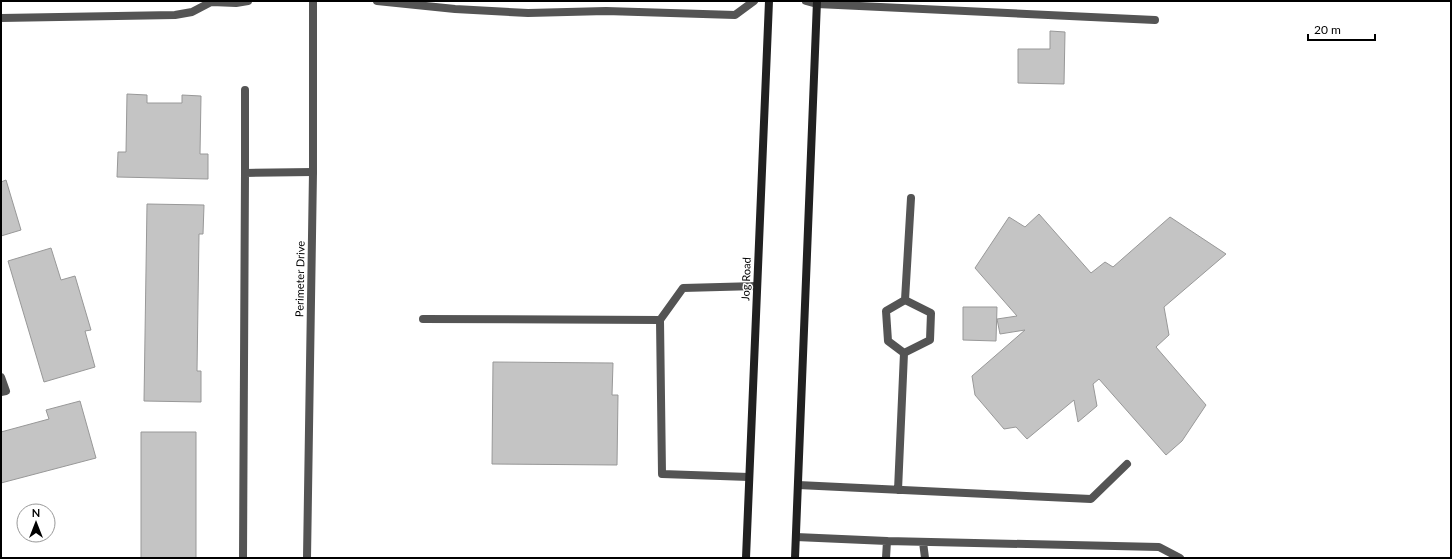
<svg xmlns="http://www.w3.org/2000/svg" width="1452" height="559" font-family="Lato,sans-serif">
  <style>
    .building { fill: #c4c4c4; stroke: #989898 }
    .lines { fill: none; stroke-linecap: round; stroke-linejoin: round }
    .lane { stroke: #545454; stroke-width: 8 }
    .street { stroke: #545454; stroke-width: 8 }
    .secondary { stroke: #212121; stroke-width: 8 }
    .labels { text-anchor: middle; stroke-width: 3; stroke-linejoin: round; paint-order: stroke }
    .street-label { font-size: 11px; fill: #000; stroke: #fff }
  </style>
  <rect width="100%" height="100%" fill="#fff"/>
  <path class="building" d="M1050,31L1065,32L1064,84L1018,83V49H1050Z
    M127,94L147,95V103H182V95L201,96L200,154H208V179L117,177L118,152H126Z
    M6,180L21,230L1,236V182Z
    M147,204L204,205L203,234H199L197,371H201V402L144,401Z
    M1039,214L1091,273L1105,262L1113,267L1170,217L1226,254L1164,307L1169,335L1156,347L1206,405L1182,441L1166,455L1099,379L1093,384L1097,406L1078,422L1074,400L1027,439L1016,427L1004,429L975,395L972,376L1025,330L1000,334L997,319L1017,316L975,268L1009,217L1025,227Z
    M51,248L61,280L75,276L91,330L85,331L95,367L44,382L8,261Z
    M963,307H997L996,341L963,340Z
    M493,362L613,363L612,395H618L617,465L492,464Z
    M80,401L96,458L1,483V432L49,419L46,410Z
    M141,432H196V558H141Z"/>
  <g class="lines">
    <path class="lane" d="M245,90V173
      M423,319L660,320
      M904,353L930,340L931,313L905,300
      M1,377L6,391L1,392
      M749,477L662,474L660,320L683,288L757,286
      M798,485L1091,499L1127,464
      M898,490L904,353L888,341L886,311L905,300L911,198
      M796,537L887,541L886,558
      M887,541L1159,547L1180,558
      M923,542L925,558
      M243,558L245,173L313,172"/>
    <path class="street" d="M377,1L455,9L528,13L606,11L735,15L754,1
      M806,1L817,4L1155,20
      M212,2L236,3L248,1
      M1,18L175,15L192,12L213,1
      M307,558L313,172V1"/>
    <path class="secondary" d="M746,558L769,1
      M795,558L817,1"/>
  </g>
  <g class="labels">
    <g class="street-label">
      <text transform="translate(300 279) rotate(-89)" y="4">Perimeter Drive</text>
      <text transform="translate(746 279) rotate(-88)" y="4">Jog Road</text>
    </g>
  </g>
  <rect width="1452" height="559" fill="none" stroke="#000000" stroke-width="4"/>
  <g transform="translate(36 523)"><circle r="19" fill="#ffffff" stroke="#999999"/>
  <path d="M0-3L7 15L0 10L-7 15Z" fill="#000000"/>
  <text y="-6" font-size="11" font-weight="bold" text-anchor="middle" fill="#000000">N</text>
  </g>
  <path d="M1308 34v6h67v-6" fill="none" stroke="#000000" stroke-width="2"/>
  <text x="1314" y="34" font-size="12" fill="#000000" stroke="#ffffff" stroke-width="3" paint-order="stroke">20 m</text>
</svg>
